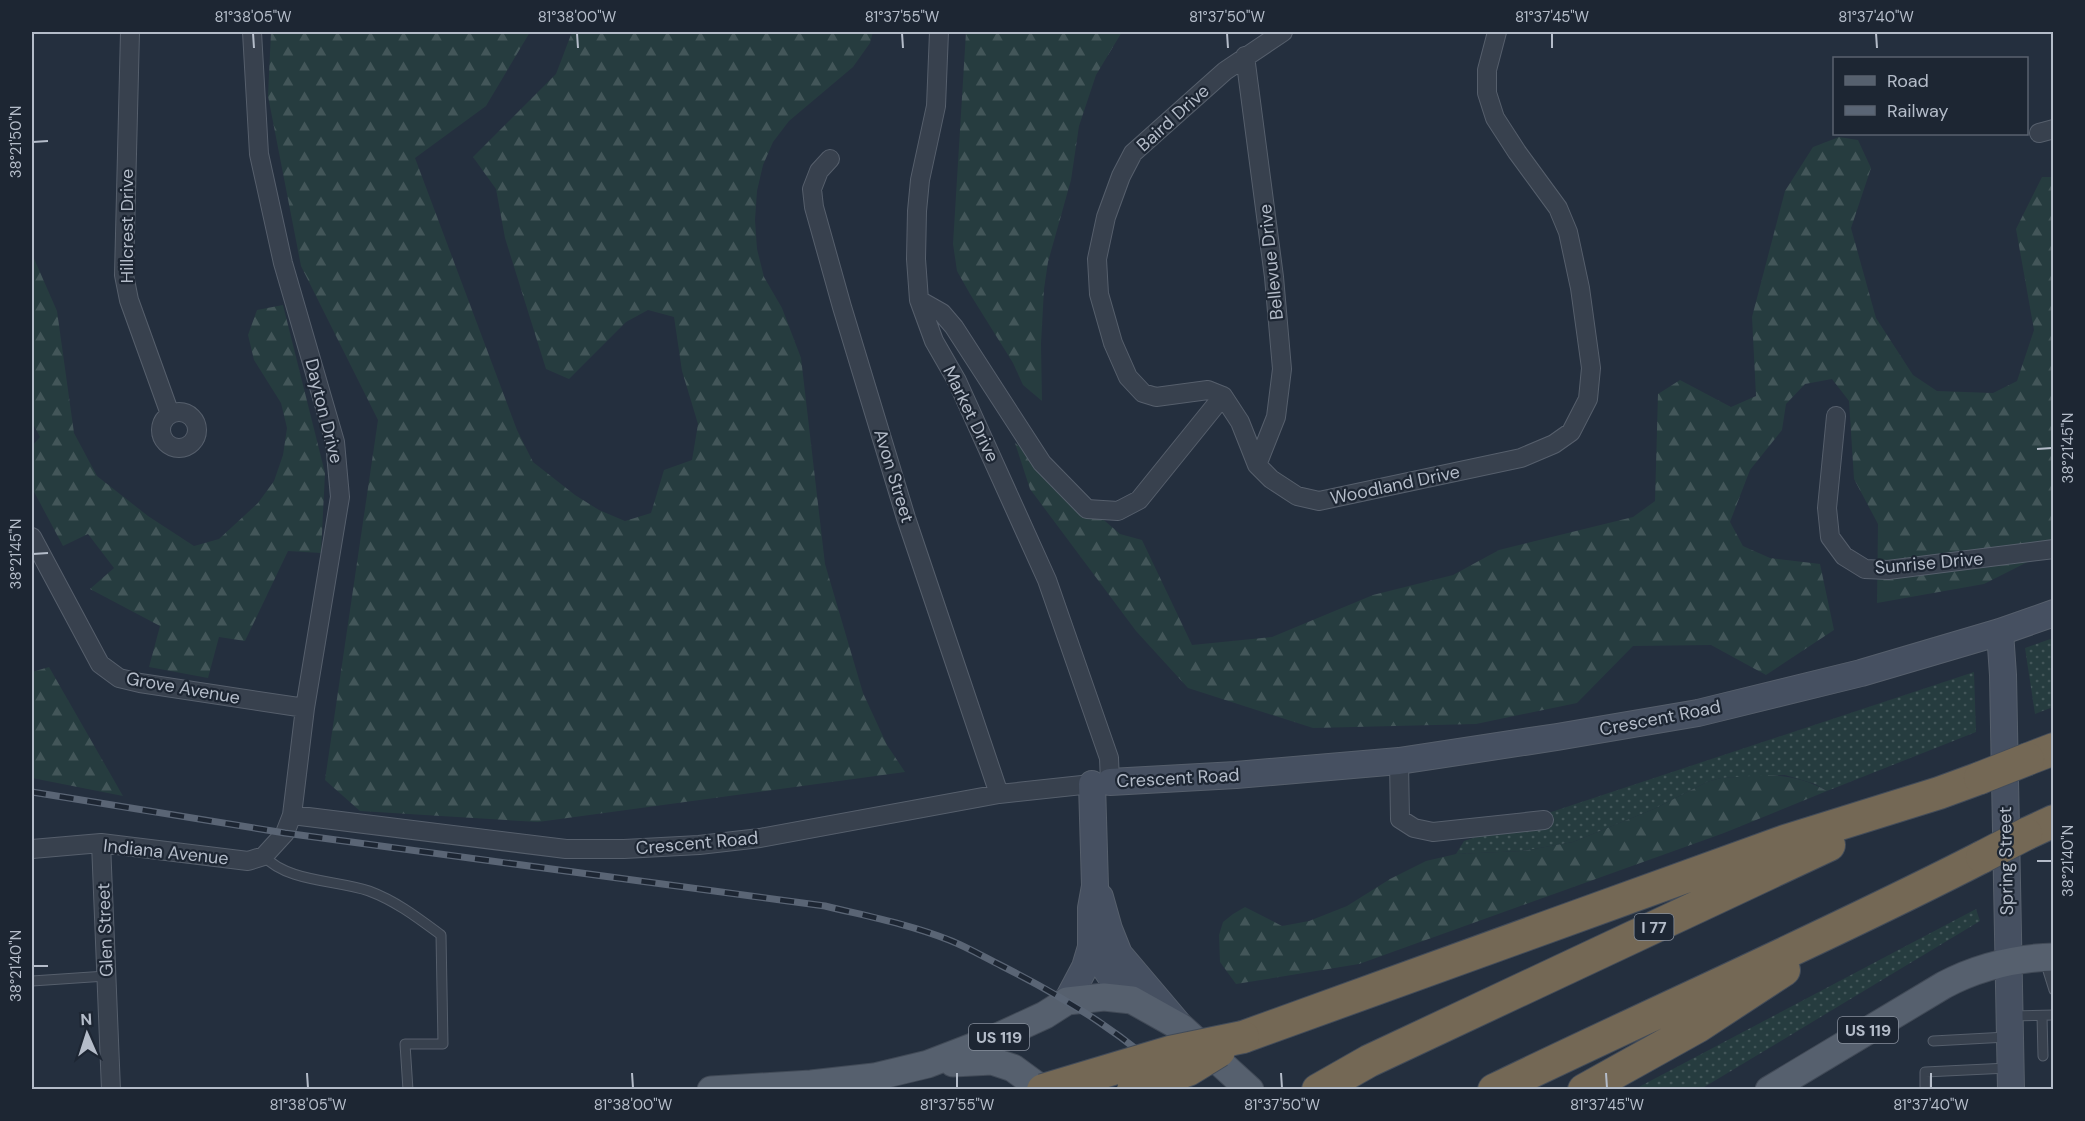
<svg xmlns="http://www.w3.org/2000/svg" width="2085" height="1121" font-family="'DM Sans',sans-serif">
  <style>
    .grass { fill: url(#grass-dots) }
    .forest { fill: url(#forest-firs) }
    .lines { fill: none; stroke-linecap: round; stroke-linejoin: round }
    .lane-casing { stroke: #565f6c; stroke-width: 11 }
    .street-casing { stroke: #565f6c; stroke-width: 20 }
    .secondary-casing { stroke: #565f6c; stroke-width: 28 }
    .primary-casing { stroke: #414a57; stroke-width: 29 }
    .highway-casing { stroke: #434c59; stroke-width: 34 }
    .lane { stroke: #38414e; stroke-width: 9 }
    .street { stroke: #38414e; stroke-width: 18 }
    .secondary { stroke: #465061; stroke-width: 26 }
    .primary { stroke: #56606e; stroke-width: 27 }
    .highway { stroke: #746855; stroke-width: 32 }
    .rail-casing { stroke: #5a6575; stroke-width: 7 }
    .rail { stroke: #1d2633; stroke-width: 4.5; stroke-dasharray: 14; stroke-linecap: butt }
    .highway-bridge-casing { stroke: #434c59; stroke-width: 34; stroke-linecap: butt }
    .highway-bridge { stroke: #746855; stroke-width: 32 }
    .ticks { fill: none; stroke: #b4bcc9; stroke-width: 2 }
    .labels { text-anchor: middle; stroke-width: 4.5; stroke-linejoin: round; paint-order: stroke }
    .shield { fill: #1d2633; stroke: #878f9c; stroke-width: 1.5 }
    .shield-label { font-size: 16px; font-weight: bold; fill: #b4bcc9 }
    .street-label { font-size: 18px; fill: #b4bcc9; stroke: #1d2633 }
    .neatline { fill: none; stroke: #b4bcc9; stroke-width: 2 }
    .ticks-label { font-size: 15px; text-anchor: middle; fill: #b4bcc9 }
  </style>
  <defs>
    <pattern id="grass-dots" width="8" height="8" patternUnits="userSpaceOnUse" patternTransform="scale(1.5)"><rect width="8" height="8" fill="#263c3f"/><path d="M2 2h.1M6 6h.1" fill="none" stroke="#435659" stroke-width="1.8" stroke-linecap="round"/></pattern>
    <pattern id="forest-firs" width="22" height="20" patternUnits="userSpaceOnUse" patternTransform="scale(1.5)"><rect width="22" height="20" fill="#263c3f"/><path d="M5 1l3.5 6h-7zM16 11l3.5 6h-7z" fill="#435659"/></pattern>
  </defs>
  <rect width="100%" height="100%" fill="#242f3e"/>
  <path class="grass" d="M2053,638V707L2035,714L2025,648Z
    M1974,672L1976,732L1827,791L1815,784L1785,775L1721,778L1707,782L1654,809L1573,842L1522,851L1456,854L1464,841Z
    M1976,909L1980,921L1701,1089H1635Z"/>
  <path class="forest" d="M271,32H530L486,106L415,158L517,430L533,462L575,495L599,510L625,521L651,513L664,470L692,460L698,424L682,371L674,317L648,310L626,322L569,379L546,369L505,238L496,189L473,157L556,74L572,32H873L870,43L853,67L789,121L773,142L763,165L757,191L755,220L757,249L764,277L782,308L801,358L825,564L863,693L887,745L905,772L538,822L360,811L325,780L378,420L301,266L268,96Z
    M966,32H1122L1096,75L1079,126L1071,180L1048,262L1044,289L1041,344L1042,401L1023,385L1013,363L970,294L957,271L953,244Z
    M1839,137L1858,140L1871,168L1851,228L1876,318L1913,375L1937,391L1993,393L2017,381L2034,330L2016,229L2042,177H2053V549L1984,584L1877,603L1878,524L1854,479L1849,401L1832,379L1805,384L1786,404L1782,430L1750,470L1730,522L1743,546L1770,558L1820,564L1834,630L1766,675L1711,645L1633,646L1577,703L1476,724L1313,728L1188,688L1136,631L1030,489L1015,443L1120,534L1142,540L1192,645L1272,637L1373,595L1453,575L1499,550L1633,517L1655,501L1658,394L1680,380L1731,407L1756,396L1752,317L1785,191L1813,147Z
    M32,254L57,311L74,433L97,476L148,516L194,546L219,539L258,503L274,481L283,455L287,428L281,403L254,360L248,335L257,310L283,305L325,473L321,553L288,551L245,641L219,637L208,678L149,667L160,626L90,589L114,568L88,534L63,546L32,488V446L40,437L32,422Z
    M49,667L123,796L32,778V672Z
    M1768,775C1790,776 1808,780 1827,791L1724,833L1359,964L1236,984L1220,962L1219,935L1223,922L1233,914L1245,907L1282,926L1309,921L1347,906L1390,879L1426,861L1456,854L1522,851L1573,842L1654,809L1707,782L1721,778Z"/>
  <g class="lines">
    <defs>
      <path id="lane" d="M264,856C287,882 337,880 369,891C396,901 418,918 441,935L443,1044H405L408,1090
        M2045,961L2054,990
        M32,981L106,976
        M2011,1016L2054,1015
        M2042,1016L2043,1056
        M1933,1041L2007,1037
        M1925,1090V1072L2008,1068"/>
      <path id="street" d="M130,32L124,275L129,300L170,414
        M1245,56L1274,277L1282,369L1276,417L1257,465
        M2039,133L2054,129
        M830,159L819,171L812,189L814,207L842,307L906,518L999,794
        M919,300L942,313L954,327L1042,463L1087,509L1118,511L1139,500L1223,396L1240,422L1257,465L1271,479L1297,496L1319,501L1521,458L1554,444L1571,432L1588,399L1591,368L1580,288L1568,232L1558,208L1517,152L1495,118L1487,93V70L1497,32
        M1223,396L1208,390L1156,397L1143,393L1128,377L1113,343L1099,294L1097,259L1106,217L1121,176L1133,153L1225,71L1283,32
        M161 430a18 18 0 1 1 36 0a18 18 0 1 1-36 0Z
        M1836,416L1827,508L1830,537L1844,556L1865,569L1888,570L2054,549
        M32,537L100,664L119,678L140,683L305,708
        M1399,761L1400,819L1414,828L1433,832L1544,820
        M292,815L566,849H624L699,845L760,838L999,794L1110,782L1109,758L1047,580L957,381L934,341L919,300L916,259L917,211L920,180L936,106L939,32
        M101,843L111,1090
        M32,849L101,843L248,861L264,856L285,833L292,815L305,708L340,497L335,442L283,263L259,154L252,32"/>
      <path id="secondary" d="M2000,632L2003,675L2011,1090
        M1110,782L1236,775L1399,761L1557,737L1698,713L1861,673L2000,632L2054,613
        M1100,897L1109,929L1119,954L1180,1026
        M1091,947L1111,977L1132,1000
        M1067,1001L1085,967L1091,947V908L1095,886L1092,784"/>
      <path id="primary" d="M953,1063L992,1061L1013,1068L1043,1090
        M711,1090L811,1084L874,1077L928,1064L993,1039L1045,1015L1067,1001L1104,997L1132,1000L1182,1028L1250,1090
        M1769,1090L1944,985C1978,967 2015,958 2054,957"/>
      <path id="highway" d="M2028,759L2054,749
        M2026,834L2054,821
        M1243,1037L1785,841L1939,793L1980,778
        M1318,1090L1369,1061L1829,845
        M1494,1090C1657,1011 1822,939 1982,857
        M1584,1090L1697,1027L1784,970"/>
    </defs>
    <use href="#lane" class="lane-casing"/>
    <use href="#street" class="street-casing"/>
    <use href="#secondary" class="secondary-casing"/>
    <use href="#primary" class="primary-casing"/>
    <use href="#highway" class="highway-casing"/>
    <use href="#lane" class="lane"/>
    <use href="#street" class="street"/>
    <use href="#secondary" class="secondary"/>
    <use href="#primary" class="primary"/>
    <use href="#highway" class="highway"/>
    <defs>
      <path id="rail" d="M32,792L285,833L825,906C866,916 909,924 949,940C967,947 984,957 1002,966C1067,999 1130,1037 1182,1090"/>
    </defs>
    <use href="#rail" class="rail-casing"/>
    <use href="#rail" class="rail"/>
    <defs>
      <path id="highway-bridge" d="M1980,778L2028,759
        M1982,857L2026,834
        M1043,1090L1170,1052L1243,1037
        M1133,1090L1188,1070L1219,1051"/>
    </defs>
    <use href="#highway-bridge" class="highway-bridge-casing"/>
    <use href="#highway-bridge" class="highway-bridge"/>
  </g>
  <path class="ticks" d="M253,33L254,48M577,33L578,48M902,33L903,48M1227,33L1228,48M1552,33V48M1876,33L1877,48M33,142L48,141M2037,449L2052,448M33,554L48,553M2037,861H2052M33,966H48M307,1073L308,1088M632,1073L633,1088M957,1073V1088M1281,1073L1282,1088M1606,1073L1607,1088M1931,1073V1088"/>
  <g class="labels">
    <g class="shield">
      <rect x="1634.5" y="914" width="39" height="26" rx="4.5"/>
      <rect x="1838" y="1017" width="60" height="26" rx="4.5"/>
      <rect x="969" y="1024" width="60" height="26" rx="4.5"/>
    </g>
    <g class="shield-label">
      <text x="1654" y="933">I 77</text>
      <text x="1868" y="1036">US 119</text>
      <text x="999" y="1043">US 119</text>
    </g>
    <g class="street-label">
      <text transform="translate(1173 118) rotate(-42)" y="6">Baird Drive</text>
      <text transform="translate(127 226) rotate(-90)" y="6">Hillcrest Drive</text>
      <text transform="translate(1271 262) rotate(-96)" y="6">Bellevue Drive</text>
      <text transform="translate(324 411) rotate(76)" y="6">Dayton Drive</text>
      <text transform="translate(971 414) rotate(64)" y="6">Market Drive</text>
      <text transform="translate(894 476) rotate(73)" y="6">Avon Street</text>
      <text transform="translate(1395 485) rotate(-12)" y="6">Woodland Drive</text>
      <text transform="translate(1929 563) rotate(-5)" y="6">Sunrise Drive</text>
      <text transform="translate(183 688) rotate(10)" y="6">Grove Avenue</text>
      <text transform="translate(1660 718) rotate(-11)" y="6">Crescent Road</text>
      <text transform="translate(1178 778) rotate(-3)" y="6">Crescent Road</text>
      <text transform="translate(697 843) rotate(-5)" y="6">Crescent Road</text>
      <text transform="translate(166 852) rotate(6)" y="6">Indiana Avenue</text>
      <text transform="translate(2006 861) rotate(-91)" y="6">Spring Street</text>
      <text transform="translate(105 930) rotate(-92)" y="6">Glen Street</text>
    </g>
  </g>
  <rect width="2085" height="1121" fill="none" stroke="#1d2633" stroke-width="66"/>
  <rect x="1833" y="57" width="195" height="78" fill="#1d2633" stroke="#59626f" stroke-width="1.5"/>
  <rect x="1845" y="76" width="30" height="9" fill="#56606e" stroke="#59626f" stroke-width="1.5"/>
  <text x="1887" y="87" font-size="18" fill="#b4bcc9">Road</text>
  <rect x="1845" y="106" width="30" height="9" fill="#5a6575" stroke="#59626f" stroke-width="1.5"/>
  <text x="1887" y="117" font-size="18" fill="#b4bcc9">Railway</text>
  <g transform="translate(87 1034) rotate(357)" stroke="#1d2633" stroke-width="4.5" paint-order="stroke">
  <path d="M0-4.5L10 22L0 15L-10 22Z" fill="#b4bcc9"/>
  <text y="-9" font-size="16" font-weight="bold" text-anchor="middle" fill="#b4bcc9">N</text>
  </g>
  <rect x="33" y="33" width="2019" height="1055" class="neatline"/>
  <g class="ticks-label">
    <text x="253" y="22">81°38'05"W</text>
    <text x="577" y="22">81°38'00"W</text>
    <text x="902" y="22">81°37'55"W</text>
    <text x="1227" y="22">81°37'50"W</text>
    <text x="1552" y="22">81°37'45"W</text>
    <text x="1876" y="22">81°37'40"W</text>
    <text transform="translate(16 142) rotate(-90)" y="5">38°21'50"N</text>
    <text transform="translate(2068 448) rotate(-90)" y="5">38°21'45"N</text>
    <text transform="translate(16 554) rotate(-90)" y="5">38°21'45"N</text>
    <text transform="translate(2068 861) rotate(-90)" y="5">38°21'40"N</text>
    <text transform="translate(16 966) rotate(-90)" y="5">38°21'40"N</text>
    <text x="308" y="1110">81°38'05"W</text>
    <text x="633" y="1110">81°38'00"W</text>
    <text x="957" y="1110">81°37'55"W</text>
    <text x="1282" y="1110">81°37'50"W</text>
    <text x="1607" y="1110">81°37'45"W</text>
    <text x="1931" y="1110">81°37'40"W</text>
  </g>
</svg>
